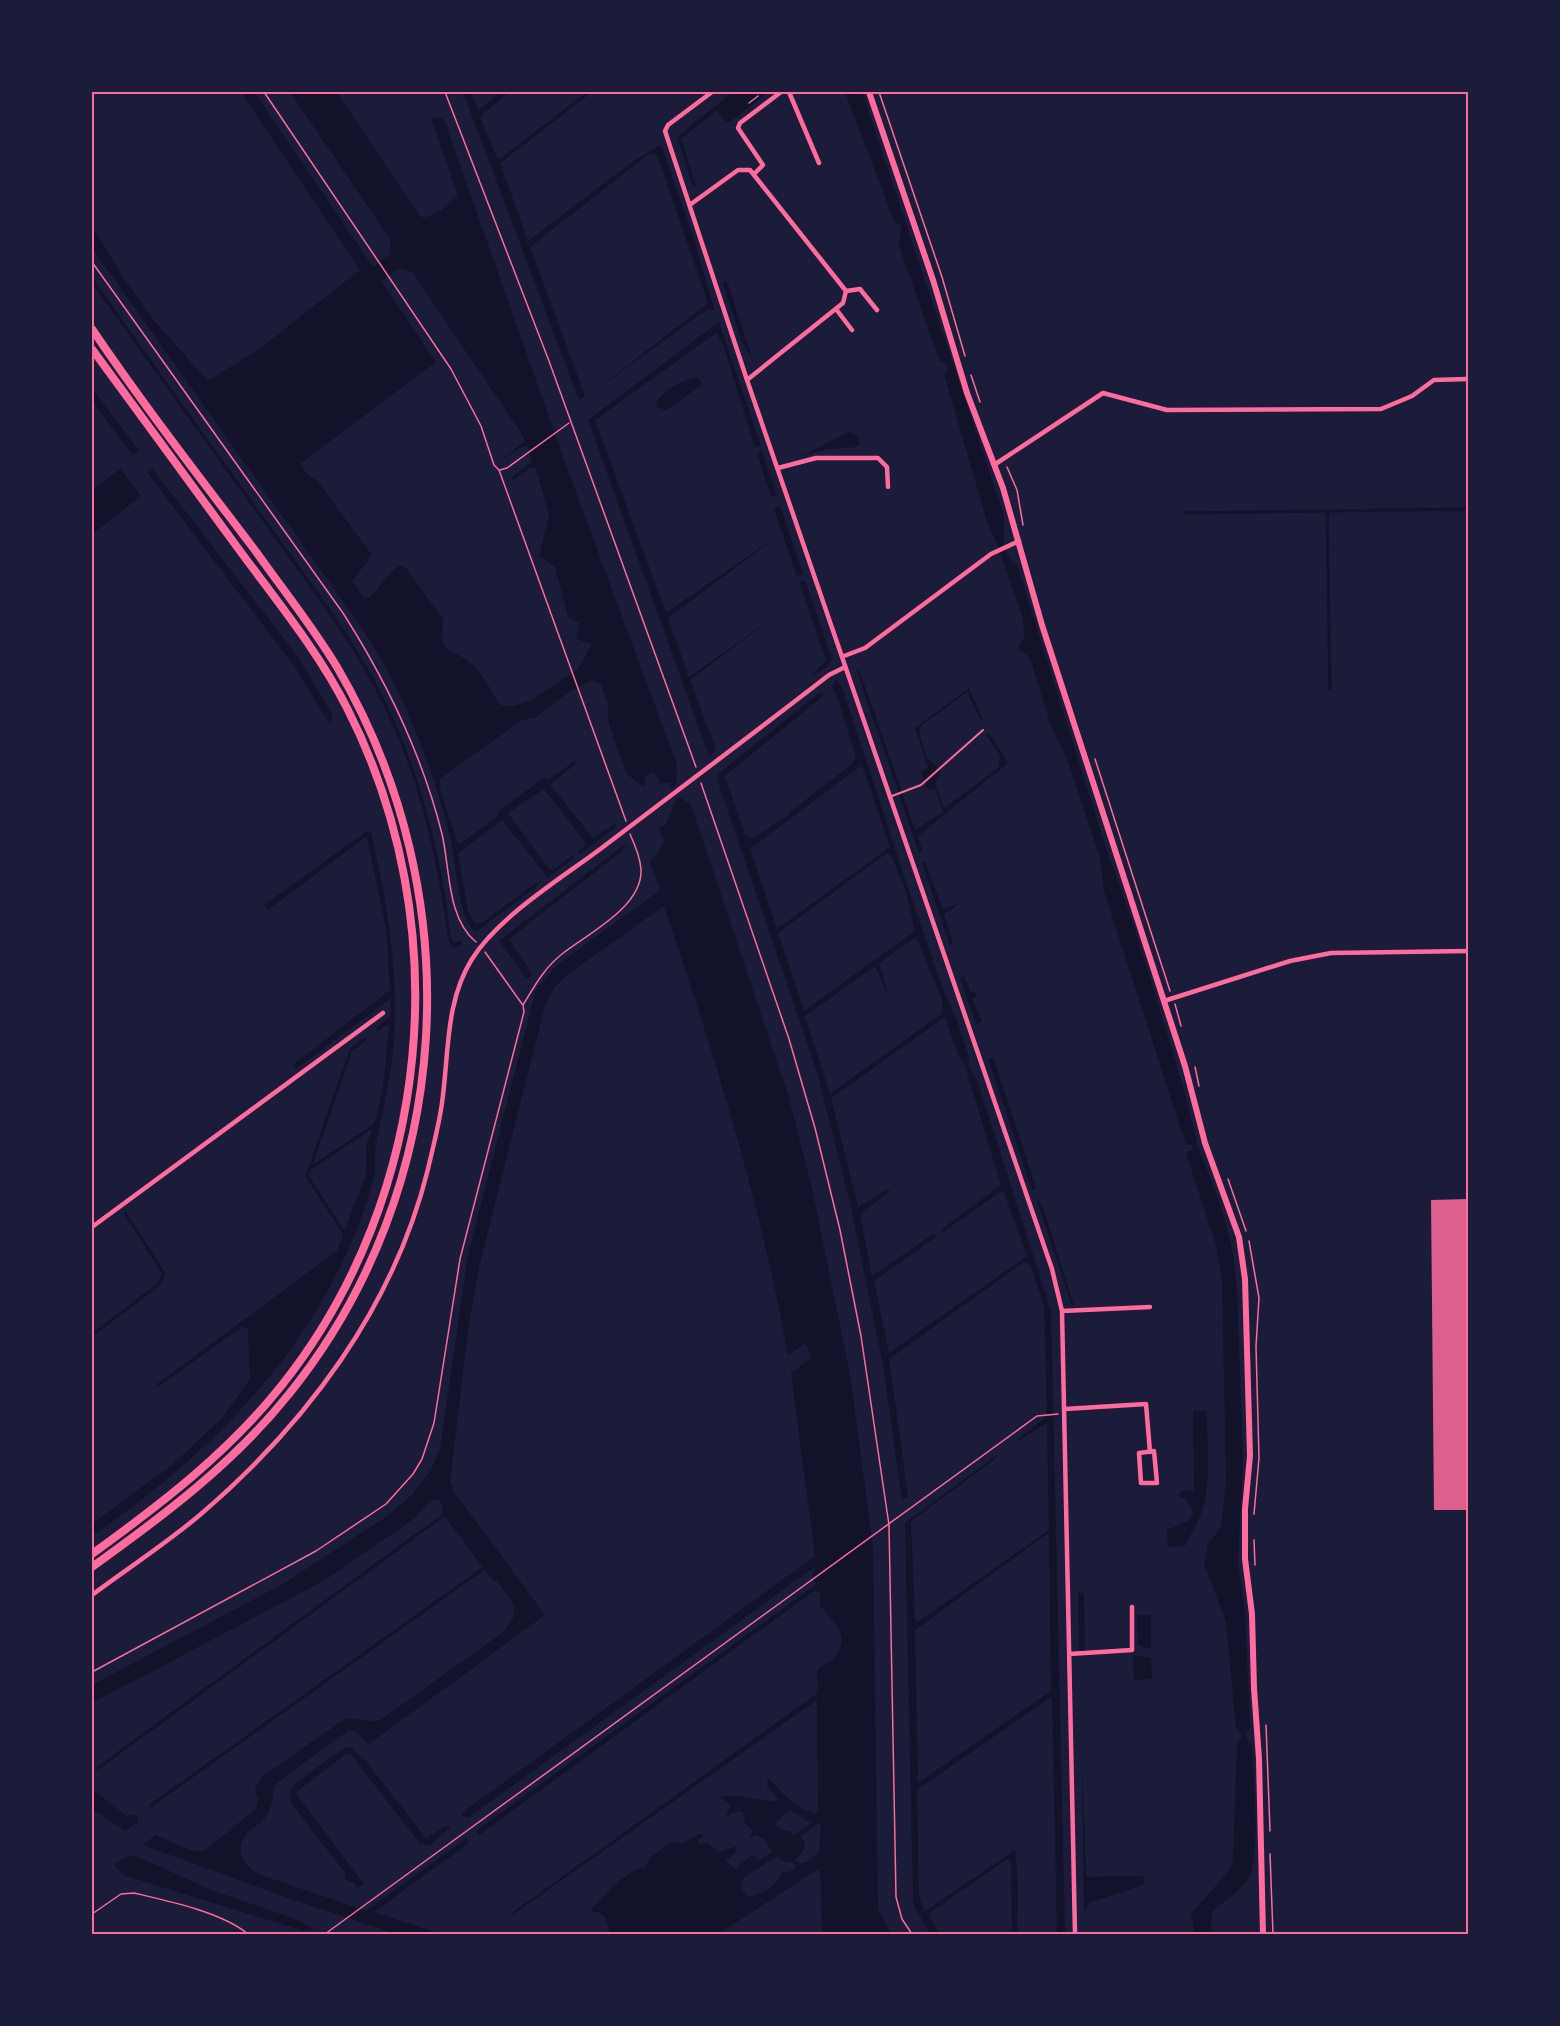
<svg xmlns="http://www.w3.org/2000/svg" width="1560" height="2026" font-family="Inter,sans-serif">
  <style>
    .water { fill: #12122b; fill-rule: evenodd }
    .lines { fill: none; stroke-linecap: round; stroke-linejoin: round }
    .stream { stroke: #12122b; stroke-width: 3 }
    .canal { stroke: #12122b; stroke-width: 10 }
    .building { fill: #dd5f8e }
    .path { stroke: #ff6b9d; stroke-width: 1.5 }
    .service { stroke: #ff6b9d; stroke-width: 2 }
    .minor { stroke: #ff6b9d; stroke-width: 4.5 }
    .tertiary { stroke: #ff6b9d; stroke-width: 6 }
    .primary { stroke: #ff6b9d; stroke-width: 8 }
    .neatline { fill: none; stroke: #ff6b9d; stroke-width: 2 }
  </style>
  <rect width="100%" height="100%" fill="#1b1b3a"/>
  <path class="water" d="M241,92H254L373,267L390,254V239L290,92H337L420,216L424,218L440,211L458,196L432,121L433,118L443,117L567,468L677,765L676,785L671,787L670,783H660L657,776L652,772L646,775L644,787L628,775L618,751L608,720V704L601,685L592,680L571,691L536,717L520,721L440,779V788L458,845L496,818L500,810L544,778L548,780L575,761L577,763L550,784L593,838L614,824L617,826L580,854L578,851L585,846L584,841L544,789L508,813L549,869L553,870L572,856L574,858L548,877L502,820L458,853L468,912L475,923L480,924L536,883L538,885L476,932C458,919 456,863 451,841C432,762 401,685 355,618L92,248V226L126,282L156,323L208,381L259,349L360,270ZM400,268L412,272L524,437V442L504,458L523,446H528L532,462L511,478L514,480L531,467L536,468L549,515L539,556L555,567L568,617L580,623L576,639L592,644L578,669L532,700L514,706L500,705C486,682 476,659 448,651L442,641L443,619L406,568L399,566C385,574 381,590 367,599L363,597L352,581L372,555L318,482L307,474L300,464L436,362L381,281Z
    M463,92H470L479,110L501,92H509L480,117L497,158L500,159L587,92H592L500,163L528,241L632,162L661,145L693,236L715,311L708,310L699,315L596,390L708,303L657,155L650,153L530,247L585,396L579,400Z
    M733,92H768L730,122L725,121L717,110L681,139L696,186L693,187L677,137Z
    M845,92H862L1003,513C1007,530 996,553 1017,565L1104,842L1134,926L1182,1083L1198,1147L1220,1203L1232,1248L1237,1290L1243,1461L1238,1562L1245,1612L1250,1729L1246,1732L1247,1740L1252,1745C1253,1775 1262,1859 1247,1881C1237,1895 1224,1900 1212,1912L1211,1934H1195L1191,1914L1229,1871L1233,1859L1237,1742L1241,1740V1733L1236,1728L1226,1621L1204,1564L1208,1544L1221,1527L1226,1480L1222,1279L1216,1245L1186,1153L1193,1149L1192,1145H1186L1104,891L1100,857L1067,759L1052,729L1031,661L1027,654L1017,650L1025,637L1022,616L996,541L989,528L944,374L948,370L946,364L940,362L899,246L901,224L895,223Z
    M92,277C151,361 211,444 271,527C311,583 355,639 385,701C422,777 442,857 451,940L454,943L461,941L462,944L455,948L451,945L448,937C438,864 423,794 393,726C363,656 316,596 272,534C212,450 151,367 92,283Z
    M724,281H727L753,361L741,339L723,284Z
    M719,322L761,446L756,447L754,444L723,344L716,333L595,420L666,613L779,535L668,618L689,677L774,617L690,680L716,750L709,756L588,420Z
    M697,377L702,384L667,410L658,408L655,403C664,390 683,380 697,377Z
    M92,388L139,451L133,455L92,401Z
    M849,432L858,436L860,444L857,447L827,449L802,456Z
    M762,451L777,495L771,497L757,454Z
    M152,468L298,657L333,716L330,724L294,666L147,472Z
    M120,469L141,496L92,534V490Z
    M778,506L781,508L803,574L797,576L774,509Z
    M805,580L832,659L827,667L811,677L826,660L799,582Z
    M859,669L915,830L943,812L935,789L928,790L921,771L928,768L915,728L969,688L983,720L981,721L967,692L922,725L919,732L927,758L941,771L935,785L944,808L998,768L1000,756L986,735L989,733L1008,763L918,836L922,851L919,853L864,693L857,671Z
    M836,679L842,687L907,885L944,992L958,1023L969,1058V1067L977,1080L1051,1311L1065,1934H1057L1052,1696L917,1790L919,1895L924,1912L1015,1850L1018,1885L1017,1934H1012L1011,1862L1007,1859L928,1914L939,1934H931L915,1908L913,1899L905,1523L997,1455L995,1459L911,1521L915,1620L918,1622L1049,1530L1047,1423L1009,1446L1047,1416L1044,1305L1030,1264L1024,1262L889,1359L907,1489L908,1497L902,1500L883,1365L850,1203L816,1069L717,779L718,774L819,693L824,692L823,696L725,776L745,835L754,838L782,818H786L792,810L850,766L856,757L836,693L832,687ZM862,765L890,847L777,929L750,849ZM887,853L891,855L905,889L915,931L804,1011L778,933ZM916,937L942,999L943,1013L830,1094L805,1016L875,966L889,997L879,963ZM945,1017L959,1057L964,1063L1001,1185L941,1230L943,1232L1003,1190L1027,1256L889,1353L874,1281L937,1236L935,1233L872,1276L860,1215L890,1191L887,1189L858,1207L831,1098ZM1047,1534L1049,1535L1051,1691L918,1783L915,1630Z
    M681,798L691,805L789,1098L813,1193L851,1380L873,1549L878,1909L891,1934H822L820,1868L718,1934H610C607,1920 606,1912 591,1911C597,1899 635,1864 645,1868L651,1857L670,1842L680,1844L702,1833L704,1836L698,1839V1844L708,1843L719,1852L737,1846L736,1852L725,1861L736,1869L752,1854L759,1860L772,1852L765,1839L755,1835L750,1838L753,1831L745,1823L743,1812L737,1811L726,1817L731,1805L720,1797C742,1791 762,1805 779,1800L767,1786L768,1778C784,1793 795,1811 818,1814L817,1700L511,1916L512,1913L818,1693L817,1670C822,1665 829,1664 833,1659C854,1634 832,1623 820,1605V1594L815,1590L479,1835L476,1831L814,1586L816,1583L812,1576L816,1566L468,1818L462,1816L463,1812L815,1556L791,1373L811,1358L806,1343L788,1355C760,1201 714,1053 664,906L567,975L554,988L545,1006L480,1263L469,1324L450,1481L454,1492L545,1615L369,1744L355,1731L349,1730L278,1782L274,1788C273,1798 272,1810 264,1819C259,1825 251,1828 246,1834C234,1850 244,1865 258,1874L366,1911L467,1838L469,1843L374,1912L441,1934H397L299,1902L143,1845L156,1835L194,1852L205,1850L256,1809L258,1800L255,1789L262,1777L343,1720C356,1715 370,1725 382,1719L502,1633L513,1619L514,1605L439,1500L430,1501L415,1518L325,1580L92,1703V1685L283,1584L389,1515L413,1494L430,1472L440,1449L468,1255L536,990L556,966L660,890L650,861L657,854L664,842L659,828L666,824L676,799ZM790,1810L811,1823L792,1836L791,1832L783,1830L776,1825L777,1821ZM818,1823H821L819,1852L805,1863H797L795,1860L805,1848L804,1841L800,1837ZM777,1856L785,1862H793L795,1869L786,1873L783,1871C777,1885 765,1893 750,1897L741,1888L743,1878Z
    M366,832L371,833C388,906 400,977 393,1053C389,1086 381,1118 375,1151C374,1160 377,1168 374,1177C332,1332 220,1448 92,1536V1524L172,1465L221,1419L250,1379L248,1329L242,1327L158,1387L157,1384L337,1251L366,1174V1146L376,1119L383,1088L389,1026L385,1025L378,1031L375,1029L391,1016L390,999L296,1069L294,1064L390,990L386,928L367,838H364L268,910L264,905Z
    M624,845L626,848L509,939L531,972V977L526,978L499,941Z
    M925,861L943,910L963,901L944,914L953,943L950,945L922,863Z
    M964,976L970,992L974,991L977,997L972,999L982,1022L976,1024L960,978Z
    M993,1057L1036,1188L1032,1190L988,1059Z
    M1039,1199L1043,1208L1074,1306H1072L1040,1210L1037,1200Z
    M1193,1411H1206C1208,1443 1212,1491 1198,1521C1194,1529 1189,1537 1185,1546L1168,1547L1167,1530L1189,1521L1194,1513L1186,1499L1179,1497L1180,1491L1194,1490Z
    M1078,1592L1084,1594L1085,1651H1079Z
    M1137,1615H1151V1649L1138,1645Z
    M1133,1655L1151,1658L1152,1679L1134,1680Z
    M351,1747L365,1760L426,1838L447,1826H451L430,1845L420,1844L351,1754H346L295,1793L364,1884L358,1888L353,1881L348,1882L345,1878L346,1874L292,1804L290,1792L296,1783L344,1748Z
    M1082,1756L1086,1877L1143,1876L1144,1885L1088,1903L1087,1909H1084Z
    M92,1789L127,1816L137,1814L138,1822L125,1831L92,1809Z
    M128,1856H136L211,1890L298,1920L313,1929L304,1931L123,1875L114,1864Z"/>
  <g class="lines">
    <path class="stream" d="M1327,511L1330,689
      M1185,513L1468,509
      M309,1169L377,1124
      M346,1236L307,1176L351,1050L365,1039
      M92,1335L158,1285L164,1274L125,1213
      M98,1768L448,1512
      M150,1806L487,1566"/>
    <path class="canal" d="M446,1500L448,1512L496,1576"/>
  </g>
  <path class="building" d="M1468,1199V1510H1434L1431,1200Z"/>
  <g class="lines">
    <path class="path" d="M264,92L451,369L481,426L494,465L499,470L626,821
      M445,92L549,361L696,767
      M879,92L942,277L965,356
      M749,103L758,96
      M92,262L343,613C387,682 422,754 442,834C450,868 447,919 476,942
      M971,375L980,402
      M1007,467L1017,490L1023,525
      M500,470L507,468L569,423
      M1095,759L1170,991
      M701,783L789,1039L815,1128L840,1230L861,1336L889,1525L896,1897L902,1919L912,1934
      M485,952L522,1004
      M1175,1004L1181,1026
      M1195,1067L1199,1086
      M1228,1179L1246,1231
      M1249,1241L1259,1298L1256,1346L1259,1458L1254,1514
      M1254,1540L1255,1565
      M92,1672L316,1551L386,1504L413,1474L422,1459L434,1423L460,1259L517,1039L524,1012L523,1005C534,987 544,968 562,954C587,934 643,907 641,869C640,857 635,845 630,834
      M1266,1725L1270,1831
      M1270,1854L1273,1934
      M92,1914L121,1894L134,1893C168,1901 221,1912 248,1934
      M325,1934L1037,1416L1058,1414"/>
    <path class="service" d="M892,796L921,785L983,730"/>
    <path class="minor" d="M712,92L668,125L665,131L747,380L1052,1269L1062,1311L1075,1934
      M789,92L819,163
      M754,174L763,165L738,128L740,123L781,92
      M691,204L738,170H750L846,291L843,303L747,380
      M846,291L860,289L877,310
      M836,309L852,330
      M994,465L1103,393L1167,410L1381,409L1412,396L1434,380L1468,379
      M778,468L816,458H878L887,467L888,487
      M844,656L865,648L991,554L1019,541
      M1164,1001L1290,961L1331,953L1468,951
      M92,1227L383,1013
      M1062,1311L1150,1307
      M1065,1409L1146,1404L1150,1452
      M1154,1451L1157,1483H1141L1139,1453Z
      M92,1595C128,1568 167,1543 201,1514C307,1423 394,1307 428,1169C433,1147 439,1125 442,1103C449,1054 445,1002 472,959C499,916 562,878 603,847C678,790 754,733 829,675L845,667
      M1069,1654L1132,1650V1607"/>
    <path class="tertiary" d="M869,92L933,280L967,393L1003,488L1042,625L1185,1066L1205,1143L1239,1237L1245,1279L1250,1456L1245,1509V1559L1252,1614L1254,1688L1259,1759L1263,1934"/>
    <path class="primary" d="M92,329C144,406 201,479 257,553C284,591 313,627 337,667C471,895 456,1187 289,1394C233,1464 163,1516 92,1567
      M92,349C142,418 193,486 243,555C280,605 319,653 347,708C457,923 433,1195 282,1385C228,1453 161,1504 92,1554"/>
  </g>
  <rect width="1560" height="2026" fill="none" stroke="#1b1b3a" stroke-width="186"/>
  <rect x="93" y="93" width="1374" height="1840" class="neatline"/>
</svg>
